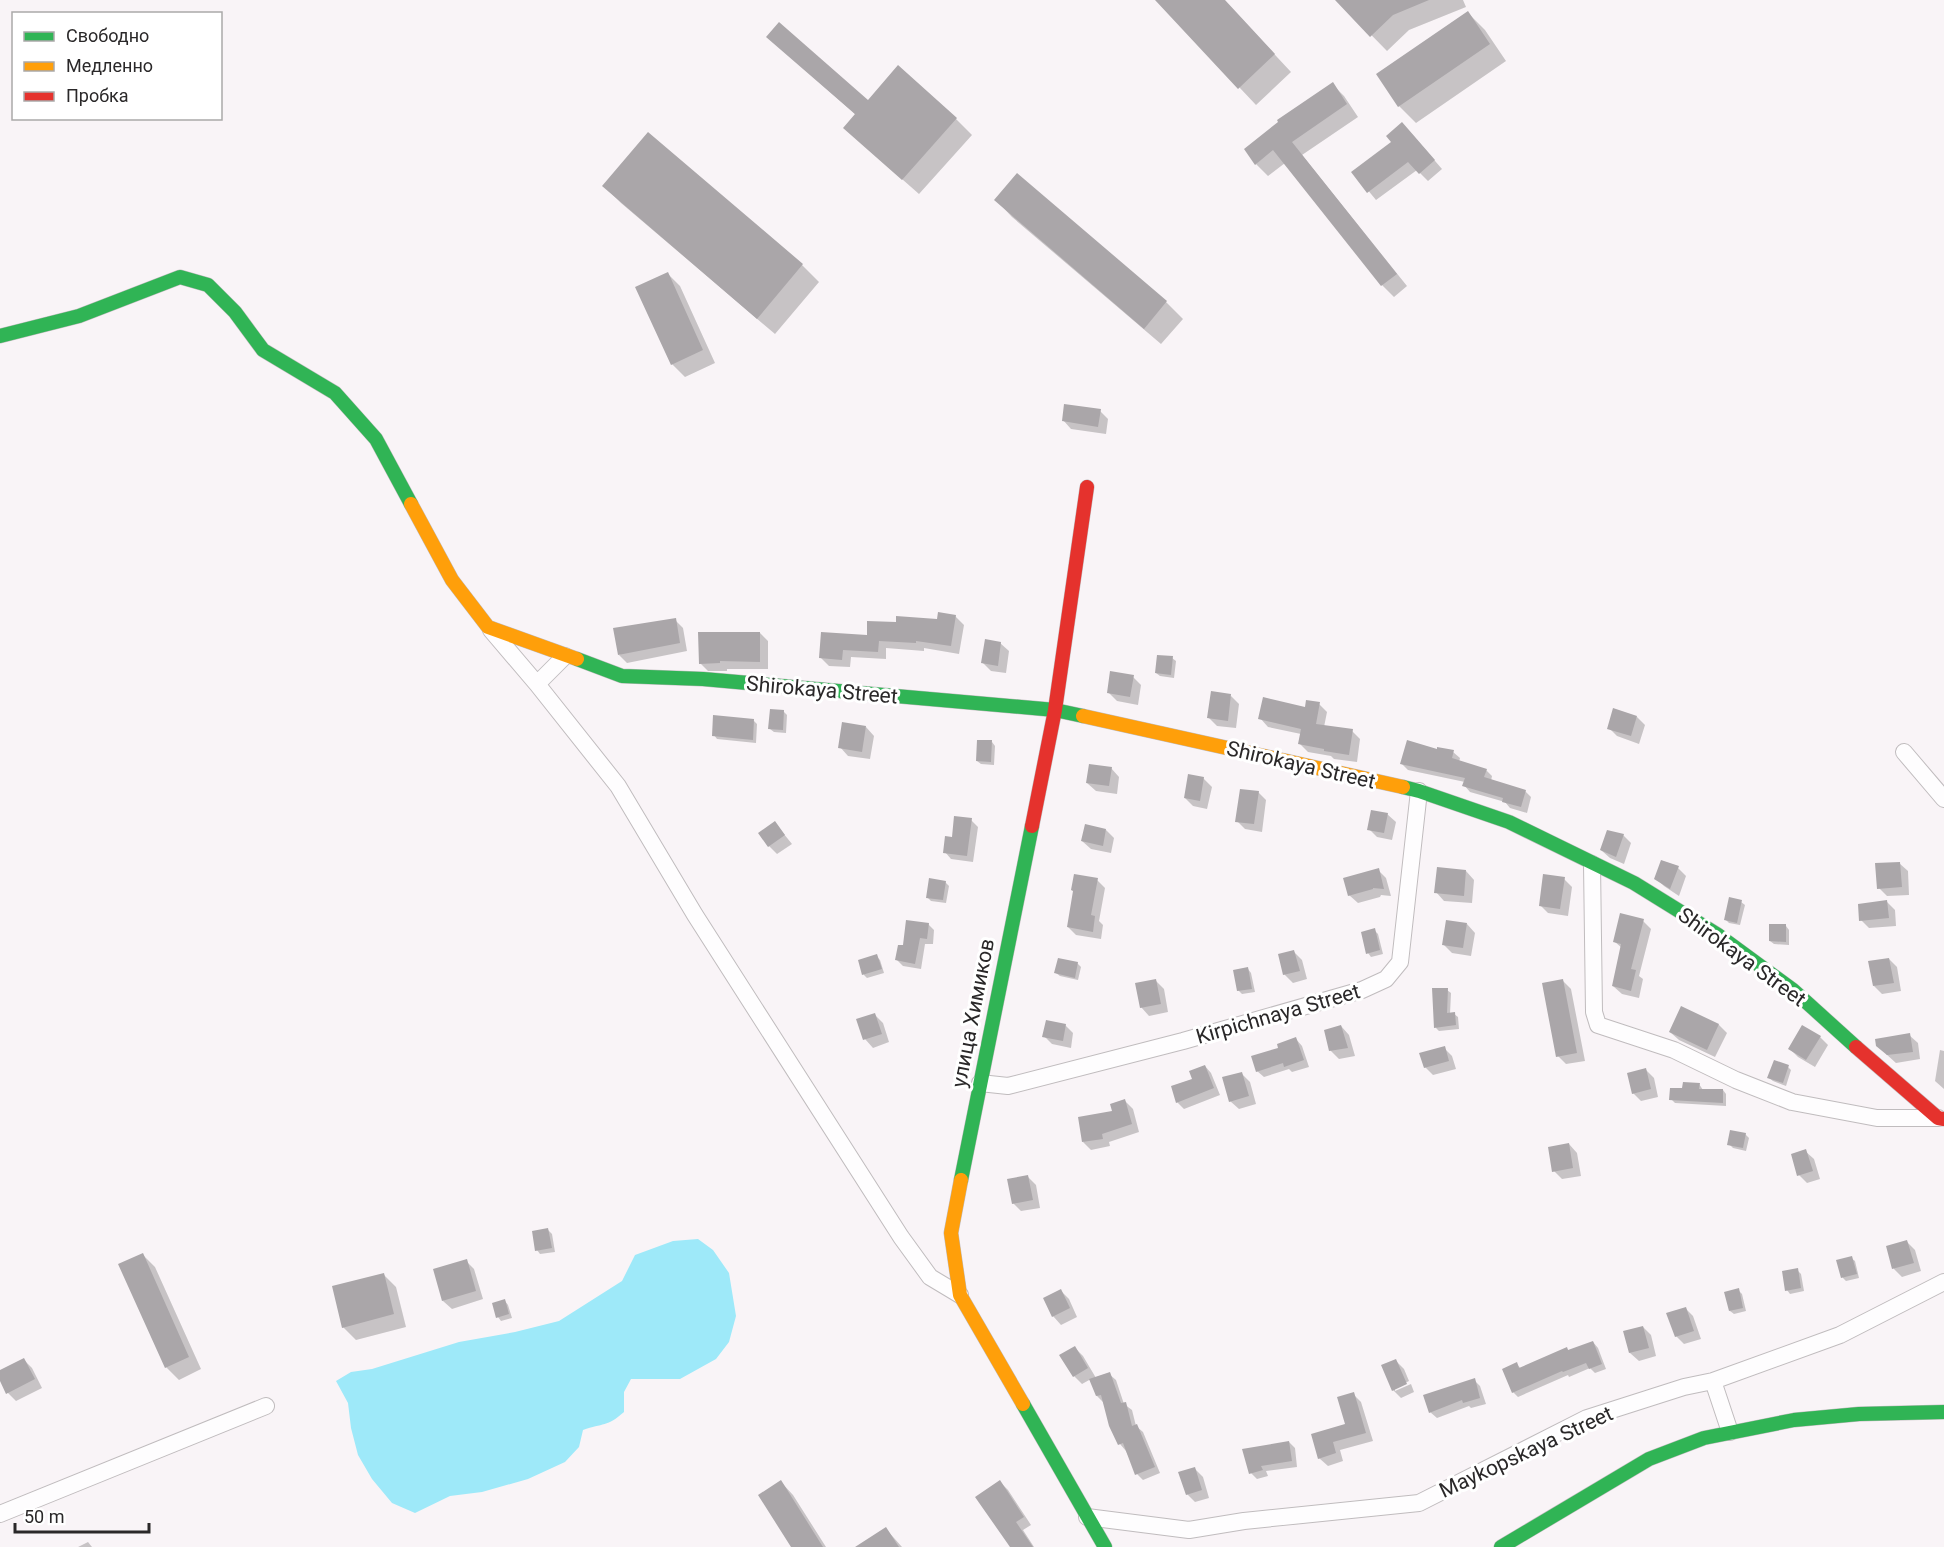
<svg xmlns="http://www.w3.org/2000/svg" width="1944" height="1547" font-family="Roboto,sans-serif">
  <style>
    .water { fill: #9ee9f9 }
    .shadow { fill: #0003 }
    .building { fill: #aaa6a9 }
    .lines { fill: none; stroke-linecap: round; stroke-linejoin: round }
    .street-casing { stroke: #c0bcbe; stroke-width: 18 }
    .fast-casing { stroke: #c0bcbe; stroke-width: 15 }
    .slow-casing { stroke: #c0bcbe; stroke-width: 15 }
    .jam-casing { stroke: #c0bcbe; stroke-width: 15 }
    .street { stroke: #fefdfe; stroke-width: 16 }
    .fast { stroke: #30b455; stroke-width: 14 }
    .slow { stroke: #ff9f0a; stroke-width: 14 }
    .jam { stroke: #e5322d; stroke-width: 14 }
    .labels { text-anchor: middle; stroke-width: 6; stroke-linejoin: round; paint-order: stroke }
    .street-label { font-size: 21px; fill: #2a2829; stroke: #fff }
  </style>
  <rect width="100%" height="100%" fill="#f9f4f7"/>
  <path class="water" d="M698,1239L713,1250L729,1273L736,1316L729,1342L716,1359L680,1379H631L624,1392V1412C607,1427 603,1423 583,1430L579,1447L565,1462L528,1479L482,1492L450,1496L415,1513L392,1503L372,1479L358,1455L351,1428L348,1403L336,1381L351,1372L372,1369L459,1342L515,1332L559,1321L622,1281L635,1255L673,1241Z"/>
  <path class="shadow" d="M1157,0H1224L1291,72L1256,105Z
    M1337,0H1463L1466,7L1409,30L1387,51Z
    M1468,13L1485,30L1506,61L1416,123L1399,106Z
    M768,37L868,102L956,119L972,135L919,194L861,143L856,115Z
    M1332,84L1344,96L1358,117L1302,155L1407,286L1394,297L1382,285L1285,163L1268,176L1256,164Z
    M1410,132L1442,169L1428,181L1417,170L1376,200L1353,172Z
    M648,134L802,265L819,282L775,334L621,203L604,186Z
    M996,200L1166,302L1183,319L1161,344L1012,217Z
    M667,273L680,286L715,363L685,377L672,364Z
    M1100,411L1108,419L1106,434L1071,429L1063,420Z
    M955,616L964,625L959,654L924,648V651L886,648V659L851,657L850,667L829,666L821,658L897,624L938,621Z
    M675,620L683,628L687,651L627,663L619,655Z
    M760,633L768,641V669H727V671H708L700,663Z
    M1000,643L1009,651L1006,673L991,671L983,663Z
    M1172,658L1176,661L1174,678L1160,676L1156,673Z
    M1133,677L1141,685L1138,705L1117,701L1109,693Z
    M1231,696L1239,704L1236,728L1217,726L1209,718Z
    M1319,704L1327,712L1324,727L1352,731L1360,739L1357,762L1334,759L1331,756L1308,752L1300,744L1301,734L1268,727L1260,718L1306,709Z
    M783,711L787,715L786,733L774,732L770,729Z
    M1637,717L1645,725L1639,744L1617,736L1609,728Z
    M754,721L757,724L756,743L717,739L714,735Z
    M866,727L874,736L870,759L848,756L840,747Z
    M992,742L995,746L994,765L981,764L977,761Z
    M1438,750L1453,752L1460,758L1459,762L1486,770L1492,776L1491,781L1525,791L1531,797L1527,813L1510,808L1505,802L1470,792L1464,785L1465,782L1408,770L1402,764Z
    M1111,768L1119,777L1117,794L1096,791L1087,783Z
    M1203,778L1212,787L1207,809L1193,806L1185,798Z
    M1258,792L1266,800L1262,832L1245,829L1237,821Z
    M1387,814L1396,822L1392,840L1377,837L1369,829Z
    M971,820L978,827L973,862L951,859L945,852L954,839Z
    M775,823L792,844L777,854L769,846Z
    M1106,830L1114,838L1111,853L1091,849L1082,841Z
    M1623,835L1631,843L1624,864L1610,858L1601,850Z
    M1899,863L1908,871L1909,895L1887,896L1879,888Z
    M1678,868L1686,876L1679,896L1664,886L1656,878Z
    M1378,870L1386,878L1391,896L1381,895L1380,897L1358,903L1349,895Z
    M1466,871L1474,880L1472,903L1444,901L1436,892Z
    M1564,879L1572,887L1568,916L1548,913L1540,905Z
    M1097,880L1105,888L1099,921L1103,925L1101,939L1076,935L1068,927Z
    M945,882L949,886L946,903L931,901L927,897Z
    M1741,902L1745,905L1740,925L1729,923L1725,919Z
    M1887,902L1895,910L1896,926L1869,928L1861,920Z
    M1643,921L1651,929L1639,976L1643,979L1639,998L1622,994L1613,986L1622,948L1615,942Z
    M928,924L934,930L933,944H925L921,969L903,966L897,960L904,947Z
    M1467,924L1475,933L1471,956L1452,953L1444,945Z
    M1786,926L1789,930V945L1774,944L1770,941Z
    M1374,930L1378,934L1383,954L1371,957L1368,953Z
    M1294,952L1302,960L1307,979L1293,983L1284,974Z
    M876,956L880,960L884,973L867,978L864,975L859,961Z
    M1889,959L1897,967L1901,991L1882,994L1874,986Z
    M1077,963L1081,967L1078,980L1060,976L1056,973Z
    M1248,969L1251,973L1255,992L1242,994L1238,990Z
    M1156,981L1164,989L1168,1012L1149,1016L1141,1007Z
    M1563,981L1571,989L1585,1061L1566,1064L1558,1056Z
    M1447,990L1451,993L1450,1014H1454L1458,1017L1459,1029L1439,1031L1436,1028Z
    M1682,1008L1719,1025L1727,1033L1715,1057L1679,1040L1670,1032Z
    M875,1015L883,1023L889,1042L873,1048L865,1039Z
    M1065,1025L1073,1033L1071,1048L1052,1044L1044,1036Z
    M1341,1026L1349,1035L1355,1056L1339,1059L1330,1050Z
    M1909,1035L1918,1043L1920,1059L1896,1063L1886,1054Z
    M1820,1037L1828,1045L1815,1067L1798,1057L1790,1049Z
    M1296,1039L1302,1046L1309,1067L1292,1072L1289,1069L1264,1077L1257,1071L1280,1049Z
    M1444,1048L1452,1056L1456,1069L1433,1075L1425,1067Z
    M1940,1050L1944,1051V1089L1935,1081Z
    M1205,1066L1211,1073L1220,1095L1184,1109L1177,1102Z
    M1788,1067L1791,1070L1786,1086L1773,1081L1769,1078Z
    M1646,1070L1654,1078L1658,1097L1641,1101L1633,1093Z
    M1241,1073L1250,1082L1256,1104L1239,1109L1230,1101Z
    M1699,1084L1703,1090H1723L1726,1094V1106L1675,1103L1671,1099L1684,1090Z
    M1125,1101L1133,1109L1139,1132L1109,1142L1110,1146L1091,1150L1083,1142Z
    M1745,1134L1749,1138L1746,1151L1733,1148L1729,1144Z
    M1569,1144L1577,1153L1581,1176L1562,1179L1554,1171Z
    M1805,1151L1814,1159L1820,1179L1807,1183L1799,1175Z
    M1028,1177L1036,1185L1040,1208L1021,1211L1013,1203Z
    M548,1230L552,1234L555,1252L540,1254L537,1250Z
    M1907,1242L1915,1250L1921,1271L1902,1277L1894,1269L1887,1247Z
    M142,1254L155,1267L201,1369L179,1380L166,1367Z
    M1851,1258L1855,1261L1859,1278L1846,1281L1843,1278L1838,1261Z
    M466,1261L474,1269L483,1299L452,1309L443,1301Z
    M1797,1270L1801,1274L1804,1291L1790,1294L1787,1290Z
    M384,1275L396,1287L406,1327L356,1340L343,1327Z
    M1738,1290L1742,1294L1746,1311L1734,1314L1730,1311Z
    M1061,1291L1069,1299L1077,1317L1061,1325L1053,1316Z
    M505,1301L508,1305L512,1318L501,1321L498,1317Z
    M1685,1308L1693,1316L1701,1339L1684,1344L1676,1336Z
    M1643,1327L1651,1335L1656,1356L1639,1361L1630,1353L1624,1332Z
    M1593,1342L1598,1348L1606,1369L1595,1373L1590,1368L1569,1377L1568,1375L1518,1397L1513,1392L1517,1364L1521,1369L1567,1349L1569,1351Z
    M1075,1348L1083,1356L1096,1378L1109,1374L1116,1380L1124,1404L1132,1410L1136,1426L1143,1432L1160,1473L1143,1480L1137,1474L1126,1451L1120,1444L1103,1402L1097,1396L1091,1379L1082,1384L1074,1376L1062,1356Z
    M24,1360L32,1368L42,1388L16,1401L8,1393L0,1378V1372Z
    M1396,1361L1404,1369L1409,1381L1395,1388V1391L1411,1384L1414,1392L1401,1398L1393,1390Z
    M1474,1380L1480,1386L1486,1404L1471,1408L1469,1406L1437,1418L1430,1412Z
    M1353,1394L1361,1402L1373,1441L1340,1450L1343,1461L1328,1466L1319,1458L1347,1425Z
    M1289,1442L1295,1448L1297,1467L1266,1471L1268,1476L1257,1479L1251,1473Z
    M1195,1469L1203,1477L1209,1498L1195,1502L1187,1494Z
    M781,1482L793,1495L826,1547H793Z
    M1000,1482L1008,1490L1031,1525L1023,1530L1034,1547H1010Z
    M886,1529L902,1547H870Z
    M88,1542L92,1547H78Z"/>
  <path class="building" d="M1155,0H1225L1275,54L1238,89Z
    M1335,0H1429L1393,15L1370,37Z
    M1468,11L1490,44L1398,107L1376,74Z
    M779,22L868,100L898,65L957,118L902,180L843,128L855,114L766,37Z
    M1333,82L1347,104L1292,142L1397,274L1381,286L1273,150L1255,165L1244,149L1278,122L1277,120Z
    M1402,122L1435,160L1419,174L1408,162L1367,193L1351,172L1391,142L1386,136Z
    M648,132L803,264L757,319L602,186Z
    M1017,173L1167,301L1144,329L994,200Z
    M668,272L703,350L671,365L635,287Z
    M1064,404L1101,409L1098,427L1062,421Z
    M938,612L956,615L951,646L916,641V643L879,641L878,652L843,650L842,660L819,658L821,632L867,635V621L896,622V616L937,619Z
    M676,618L680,643L618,655L613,628Z
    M698,632H760V662L720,661V663L699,664Z
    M985,639L1001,642L998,666L981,663Z
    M1157,655L1173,656L1171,675L1155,673Z
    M1110,671L1134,675L1130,697L1107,693Z
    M1211,691L1231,694L1228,721L1207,718Z
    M1263,697L1305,707L1306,700L1320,702L1316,724L1353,729L1349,755L1324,751V749L1298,744L1301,729L1258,719Z
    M1613,708L1637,716L1631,736L1607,729Z
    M770,709L784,710L783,730L768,729Z
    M713,715L754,719L753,740L712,736Z
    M842,722L866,726L862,752L838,748Z
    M977,740H992L991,762L976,761Z
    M1407,740L1437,749V747L1454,750L1452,758L1487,769L1484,777L1526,790L1521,807L1502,802L1503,798L1462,786L1465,778L1400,764Z
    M1089,764L1112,767L1109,786L1086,783Z
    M1188,774L1204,777L1200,801L1184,798Z
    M1240,789L1259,791L1254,824L1235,822Z
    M1371,810L1388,813L1384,833L1367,830Z
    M954,816L972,818L967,856L943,853L945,836L952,837Z
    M775,821L785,835L768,847L758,833Z
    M1085,824L1106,829L1103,846L1081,841Z
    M1607,830L1624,834L1616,857L1600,850Z
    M1661,860L1679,866L1670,889L1654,879Z
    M1900,862L1902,887L1877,889L1875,863Z
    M1437,867L1466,870L1464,896L1434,893Z
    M1379,868L1384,889L1373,888V889L1348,896L1343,878Z
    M1074,874L1098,878L1091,915L1095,916L1093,932L1067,927L1073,891L1071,890Z
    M1543,874L1565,877L1560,909L1539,906Z
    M929,878L946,881L943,900L926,898Z
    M1729,897L1742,900L1737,923L1724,920Z
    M1887,900L1889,918L1859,921L1858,904Z
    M1620,913L1644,919L1631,969L1636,970L1631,991L1612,986L1621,944L1613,942Z
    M906,920L929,923L927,939L920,938L915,964L895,960L898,945H903Z
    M1446,920L1467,923L1463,948L1442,945Z
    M1769,924H1786V942L1769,941Z
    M1375,928L1380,950L1366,954L1361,932Z
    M1294,950L1300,971L1283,975L1278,954Z
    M877,954L882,969L862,975L858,960Z
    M1058,958L1078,962L1075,978L1054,973Z
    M1889,958L1894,983L1873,986L1868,961Z
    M1248,967L1252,989L1237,991L1233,970Z
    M1156,979L1161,1004L1140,1008L1135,983Z
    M1563,979L1577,1053L1556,1057L1542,983Z
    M1432,988H1448L1447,1013L1455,1012L1456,1025L1434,1028Z
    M1681,1006L1719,1024L1707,1050L1669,1032Z
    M875,1013L882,1034L863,1040L856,1019Z
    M1046,1020L1066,1024L1063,1041L1042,1037Z
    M1341,1025L1348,1048L1329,1051L1324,1030Z
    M1802,1025L1821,1036L1806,1060L1788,1049Z
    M1910,1033L1913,1052L1887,1055L1876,1046L1875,1039Z
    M1296,1037L1304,1060L1284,1067L1283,1063L1256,1072L1251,1056L1278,1048L1277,1044Z
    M1445,1046L1449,1061L1424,1068L1419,1053Z
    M1774,1060L1789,1065L1783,1083L1767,1078Z
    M1205,1065L1214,1088L1176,1103L1171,1086L1192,1079L1189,1071Z
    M1646,1068L1651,1089L1632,1094L1627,1073Z
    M1242,1072L1249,1096L1229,1102L1222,1077Z
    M1683,1082L1700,1083L1699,1089H1723V1103L1669,1100L1670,1088H1682Z
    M1125,1099L1132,1124L1102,1134L1103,1139L1082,1142L1078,1117L1112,1111L1110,1104Z
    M1730,1130L1746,1133L1743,1148L1727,1145Z
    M1569,1143L1573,1168L1552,1172L1548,1147Z
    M1806,1149L1813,1171L1797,1176L1791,1154Z
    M1028,1175L1033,1200L1012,1204L1007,1179Z
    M548,1228L552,1248L535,1251L532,1231Z
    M1907,1240L1914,1263L1892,1269L1886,1246Z
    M143,1253L189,1357L165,1368L118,1264Z
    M1852,1256L1857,1274L1841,1278L1836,1260Z
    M467,1259L476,1291L442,1301L433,1269Z
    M1798,1268L1801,1288L1785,1291L1782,1271Z
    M384,1273L394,1314L342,1328L332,1286Z
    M1739,1288L1743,1308L1729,1311L1724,1292Z
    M1061,1289L1070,1308L1052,1317L1043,1298Z
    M505,1299L509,1314L496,1318L492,1303Z
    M1686,1307L1694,1331L1675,1337L1666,1313Z
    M1643,1326L1649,1348L1629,1353L1623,1331Z
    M1593,1341L1602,1364L1589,1369L1586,1363L1563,1372L1562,1371L1512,1393L1502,1369L1517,1362L1519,1368L1567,1347L1568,1350Z
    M1075,1346L1088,1368L1073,1377L1059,1355Z
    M24,1358L35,1379L6,1394L0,1381V1370Z
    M1396,1359L1407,1384L1392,1391L1381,1365Z
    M1110,1372L1121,1403L1126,1402L1132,1426L1137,1424L1155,1467L1135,1475L1123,1443L1118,1445L1109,1426L1101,1395L1096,1396L1089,1379Z
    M1475,1378L1480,1398L1463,1403L1462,1400L1429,1413L1423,1395Z
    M1354,1392L1366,1433L1333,1442L1336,1453L1318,1459L1311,1434L1345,1424L1337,1397Z
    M1289,1441L1292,1461L1261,1466L1263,1470L1249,1474L1242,1449Z
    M1195,1467L1202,1490L1186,1495L1178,1472Z
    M781,1480L823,1547H791L758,1495Z
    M1000,1480L1024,1517L1016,1522L1033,1547H1010L975,1497Z
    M886,1527L899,1547H855Z"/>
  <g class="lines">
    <defs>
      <path id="street" d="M491,630L537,684
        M565,656L537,684L618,786L695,915L901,1237L930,1277L960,1295
        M1904,752L1944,799
        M1592,864L1594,1012L1598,1025L1674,1050L1736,1080L1792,1102L1877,1118H1938
        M980,1083L1008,1086L1183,1041L1362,990L1386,979L1400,962L1419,791
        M1713,1381L1730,1432
        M0,1514L266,1406
        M1087,1517L1189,1530L1244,1521L1419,1503L1587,1418L1684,1387L1713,1381L1840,1335L1944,1282"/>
      <path id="fast" d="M0,336L79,316L180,277L208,285L235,312L263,350L335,393L376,439L411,504
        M577,659L622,676L703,679L1055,710L1083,716
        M1403,787L1419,791L1509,822L1634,883L1718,935L1793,990L1856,1047
        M961,1180L1032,826
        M1023,1404L1105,1547
        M1501,1547L1649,1459L1704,1438L1794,1420L1859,1414L1944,1412"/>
      <path id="slow" d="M411,504L452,580L488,627L577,659
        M1083,716L1403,787
        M961,1180L951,1233L960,1295L1023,1404"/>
      <path id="jam" d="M1032,826L1055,710L1087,487
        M1856,1047L1938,1118L1944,1119"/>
    </defs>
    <use href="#street" class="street-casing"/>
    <use href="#fast" class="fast-casing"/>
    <use href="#slow" class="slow-casing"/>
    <use href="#jam" class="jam-casing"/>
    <use href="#street" class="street"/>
    <use href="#fast" class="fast"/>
    <use href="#slow" class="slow"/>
    <use href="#jam" class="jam"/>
  </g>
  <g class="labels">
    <g class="street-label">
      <text transform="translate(822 690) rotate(5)" y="7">Shirokaya Street</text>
      <text transform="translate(1301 765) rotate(13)" y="7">Shirokaya Street</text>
      <text transform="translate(1742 957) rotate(36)" y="7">Shirokaya Street</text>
      <text transform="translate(973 1013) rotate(-79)" y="7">улица Химиков</text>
      <text transform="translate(1278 1014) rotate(-16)" y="7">Kirpichnaya Street</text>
      <text transform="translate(1526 1452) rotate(-25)" y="7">Maykopskaya Street</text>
    </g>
  </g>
  <rect x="12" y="12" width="210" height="108" fill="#ffffff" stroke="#aaa9a9" stroke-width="1.5"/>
  <rect x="24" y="32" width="30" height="9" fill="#30b455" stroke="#aaa9a9" stroke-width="1.5"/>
  <text x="66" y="42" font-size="18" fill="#2a2829">Свободно</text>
  <rect x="24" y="62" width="30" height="9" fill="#ff9f0a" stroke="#aaa9a9" stroke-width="1.5"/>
  <text x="66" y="72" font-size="18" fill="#2a2829">Медленно</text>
  <rect x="24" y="92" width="30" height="9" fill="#e5322d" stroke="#aaa9a9" stroke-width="1.5"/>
  <text x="66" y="102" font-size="18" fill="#2a2829">Пробка</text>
  <path d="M15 1523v9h134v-9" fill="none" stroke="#2a2829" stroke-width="3"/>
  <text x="24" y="1523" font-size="18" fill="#2a2829" stroke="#ffffff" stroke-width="4.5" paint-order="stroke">50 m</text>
</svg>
